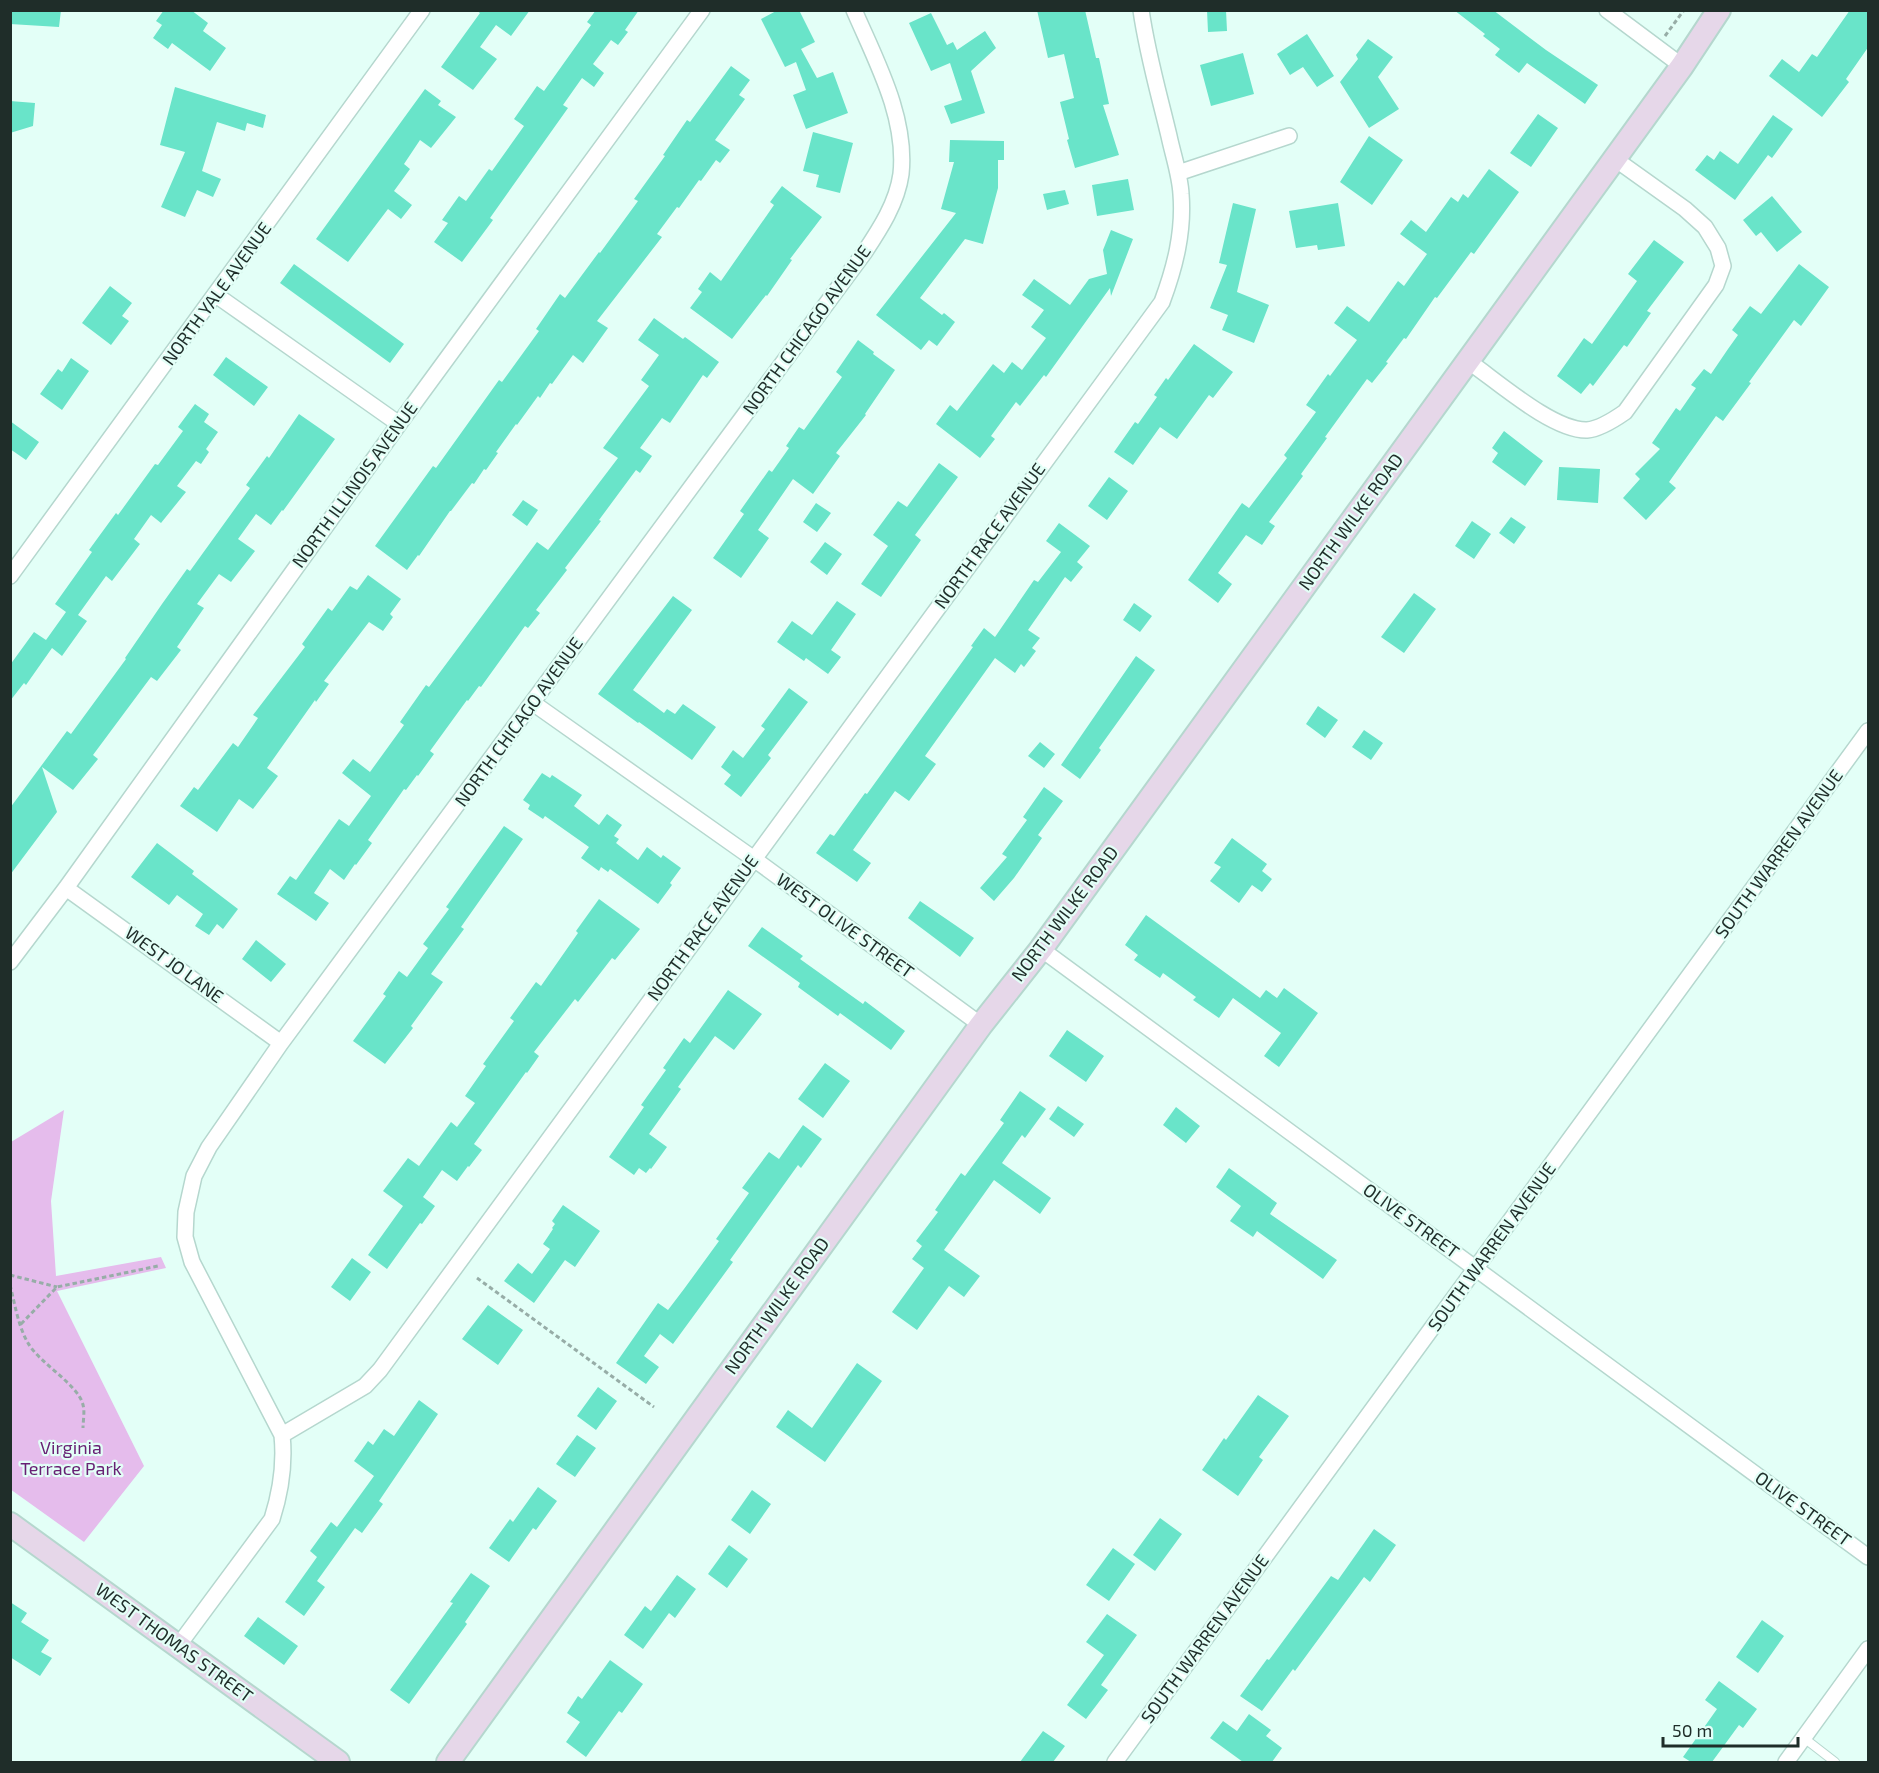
<svg xmlns="http://www.w3.org/2000/svg" width="1879" height="1773" font-family="'Exo 2',sans-serif">
  <style>
    .green { fill: #e5bcec }
    .building { fill: #69e4c9 }
    .lines { fill: none; stroke-linecap: round; stroke-linejoin: round }
    .lane-casing { stroke: #b5d7ce; stroke-width: 10 }
    .street-casing { stroke: #b5d7ce; stroke-width: 18 }
    .secondary-casing { stroke: #b5d7ce; stroke-width: 26 }
    .path { stroke: #97ada7; stroke-width: 3; stroke-dasharray: 4.5 3; stroke-linecap: butt }
    .lane { stroke: #fff; stroke-width: 8 }
    .street { stroke: #fff; stroke-width: 15 }
    .secondary { stroke: #e6d7e9; stroke-width: 22 }
    .labels { text-anchor: middle; stroke-width: 4.5; stroke-linejoin: round; paint-order: stroke }
    .street-label { font-size: 18px; fill: #1f2d29; stroke: #e3fff7 }
    .park-label { font-size: 18px; fill: #682174; stroke: #e3fff7 }
  </style>
  <rect width="100%" height="100%" fill="#e3fff7"/>
  <path class="green" d="M64,1110L51,1201L56,1276L161,1257L166,1268L57,1291L144,1466L84,1542L10,1489L11,1142Z"/>
  <path class="building" d="M10,10H61L59,27L10,24Z
    M164,10H191L208,23L203,31L226,48L210,71L172,43L168,49L153,38L162,25L156,21Z
    M476,10H530L511,36L496,25L480,47L497,59L473,90L441,67L480,13Z
    M596,10H639L625,30L628,32L618,45L611,40L593,64L604,73L594,87L582,78L563,105L568,108L490,218L493,220L462,262L434,242L448,223L442,220L459,196L466,201L489,169L492,171L524,126L514,119L537,86L544,91L591,25L587,22Z
    M778,10H799L815,42L801,49L817,78L833,72L848,113L806,129L793,95L806,90L796,62L785,67L761,19Z
    M1037,10H1085L1096,58H1099L1109,104L1103,105L1119,155L1075,168L1067,140L1069,139L1060,102L1074,98L1064,54L1048,58Z
    M1207,10H1226L1227,31L1208,32Z
    M1454,10H1493L1546,50L1598,85L1585,104L1527,63L1519,73L1495,55L1500,49L1483,36L1485,34Z
    M1850,10H1869V46L1846,79L1849,82L1822,117L1769,76L1782,59L1799,72L1812,54L1817,57Z
    M931,13L947,45L953,42L957,50L985,31L996,48L971,71L985,113L951,124L944,106L962,100L950,63L931,71L909,23Z
    M1307,34L1334,76L1317,87L1303,67L1290,75L1277,54Z
    M1368,39L1393,57L1378,77L1399,109L1369,128L1340,82L1358,59L1356,55Z
    M1243,53L1254,94L1211,106L1200,65Z
    M731,66L750,80L739,95L745,99L715,140L730,150L720,163L716,160L701,181L699,180L679,208L677,207L657,234L662,237L597,321L608,328L583,363L573,355L552,384L550,383L540,398L538,396L517,425L516,424L496,452L498,453L486,470L484,469L474,484L472,483L451,511H450L419,556L418,555L407,570L375,546L433,466L436,468L499,380L502,382L539,331L536,329L560,294L565,298L599,252L600,253L638,201L634,199L665,156L663,155L687,120L690,122Z
    M175,87L266,115L263,128L247,123L245,131L217,122L202,171L221,179L213,197L197,190L185,217L161,207L185,152L160,145Z
    M425,89L441,101L438,105L456,117L431,148L420,140L404,164L410,169L394,191L412,205L401,219L388,209L348,262L316,239Z
    M10,101L35,103L33,126L10,133Z
    M1538,114L1558,128L1531,167L1510,153Z
    M1773,115L1793,129L1772,158L1768,155L1735,200L1695,170L1707,155L1714,160L1720,151L1738,164Z
    M813,132L853,143L840,193L816,187L819,175L803,171Z
    M1369,136L1403,160L1372,205L1340,182Z
    M950,140L1004,141V160H998V188L983,244L965,239L920,298L942,315L944,313L955,322L937,346L929,340L921,350L876,315L956,213L941,209L954,162H949Z
    M1489,169L1519,192L1474,254L1471,252L1437,298L1435,297L1406,339L1404,338L1386,362L1388,363L1372,383L1367,379L1325,437L1327,438L1301,474L1303,476L1269,522L1275,526L1262,545L1246,535L1218,573L1232,584L1218,603L1188,580L1242,503L1249,508L1287,458L1284,455L1316,412L1306,405L1328,374L1330,376L1357,340L1334,323L1347,306L1369,322L1398,281L1404,286L1427,254L1400,234L1411,220L1426,232L1451,197L1458,202L1463,194L1468,198Z
    M1128,179L1134,210L1097,216L1092,185Z
    M782,186L822,217L790,259L792,260L767,296L766,295L732,339L690,308L702,292L698,289L710,272L721,281L774,205L770,202Z
    M1065,190L1069,204L1047,210L1043,194Z
    M1772,196L1802,232L1777,252L1761,232L1756,236L1743,220Z
    M1233,203L1256,209L1237,292L1269,305L1254,343L1222,330L1228,315L1210,308L1227,265L1219,263Z
    M1338,203L1345,246L1318,250L1317,245L1296,248L1289,211Z
    M1111,230L1133,239L1111,296L1110,288L1046,377L1044,375L1020,406L1016,402L991,436L995,439L980,458L936,424L950,405L957,411L993,364L1004,373L1012,362L1022,370L1046,338L1031,327L1044,310L1022,295L1034,279L1070,305L1089,279L1107,274L1103,250Z
    M1654,240L1684,262L1647,311L1651,313L1627,347L1624,345L1593,386L1590,383L1581,394L1557,376L1584,338L1592,344L1637,281L1628,274Z
    M294,264L404,344L390,363L280,283Z
    M1799,264L1829,287L1801,326L1794,320L1749,382L1751,383L1723,421L1716,416L1669,482L1676,488L1646,520L1623,498L1640,479L1635,474L1660,449L1652,443L1676,408L1680,411L1696,388L1691,385L1704,369L1711,374L1728,349L1738,335L1732,330L1750,306L1761,314Z
    M110,286L132,303L122,316L129,321L111,345L82,323Z
    M654,318L683,339L685,337L719,362L707,378L703,375L670,423L662,418L640,448L652,456L640,473L636,470L599,520L601,521L565,568L567,570L536,610L540,613L528,628L525,626L481,687L479,686L468,701L467,700L430,751L434,754L418,776L417,775L406,790L404,789L368,840L372,843L356,865L355,864L344,880L330,869L314,893L329,903L316,921L277,894L290,876L296,880L339,819L349,826L371,796L342,773L353,759L370,772L404,725L400,722L426,685L429,687L537,542L548,550L618,458L603,448L649,386L641,380L659,355L638,340Z
    M858,340L874,352L873,354L895,370L865,414L866,415L836,453L840,456L813,494L793,479L758,530L769,538L741,578L713,558L744,514L740,511L769,470L772,472L789,448L786,446L799,427L804,430L842,377L836,372Z
    M1194,344L1233,372L1213,398L1209,395L1177,439L1160,427L1133,465L1114,452L1135,422L1138,424L1157,397L1154,395L1166,378L1168,380Z
    M226,357L268,387L254,406L213,375Z
    M71,358L89,371L62,410L40,394L58,369L62,372Z
    M195,404L209,414L204,422L218,432L206,449L209,452L201,464L196,461L177,486L186,492L161,523L151,515L134,539L140,544L112,581L106,576L78,615L87,621L62,656L52,648L26,685L24,683L10,701V665L34,632L46,640L66,612L55,604L92,552L89,550L116,513L118,515L155,464L158,465L183,431L178,427Z
    M299,414L335,439L283,511L282,510L271,525L256,514L238,539L255,551L231,582L219,574L197,604L204,608L177,647L181,650L157,681L151,677L93,755L98,759L73,790L42,767L57,812L10,875V808L67,731L71,734L126,659L125,658L162,604L187,569L190,571L239,503L250,488L246,485L267,456L269,458Z
    M10,421L39,442L26,460L10,449Z
    M1504,431L1543,461L1525,486L1492,462L1498,453L1492,448Z
    M939,463L958,477L915,535L921,540L881,597L861,584L888,546L873,535L898,501L907,507Z
    M1559,467L1600,469L1598,503L1557,500Z
    M1109,477L1128,491L1107,520L1088,506Z
    M523,500L538,510L527,526L512,515Z
    M816,503L831,513L817,532L803,522Z
    M1511,517L1526,527L1514,544L1499,533Z
    M1472,521L1491,534L1474,559L1455,546Z
    M1059,523L1090,546L1077,562L1083,567L1071,582L1065,577L1028,630L1040,638L1032,648L1036,651L1024,667L1021,664L1015,673L995,658L925,756L936,764L909,801L895,791L853,850L871,863L857,882L816,853L830,834L834,836L865,793L867,794L973,647L971,646L984,628L995,637L1034,580L1038,582L1061,552L1046,541Z
    M825,542L842,554L827,575L810,562Z
    M368,575L401,599L390,614L393,617L383,631L369,622L324,681L329,684L316,702L315,700L267,768L278,776L253,809L239,799L217,832L180,806L194,787L198,790L233,743L238,747L258,718L253,715L305,647L302,644L328,608L332,611L350,586L357,590Z
    M1414,593L1436,609L1404,653L1381,637Z
    M673,596L692,610L633,690L664,713L667,709L675,714L683,704L716,727L692,760L639,722L638,723L598,694Z
    M837,601L856,614L831,650L841,657L828,674L806,658L804,661L777,642L792,621L812,635Z
    M1134,603L1152,616L1140,632L1123,620Z
    M1136,656L1155,670L1099,748L1101,750L1080,779L1061,765Z
    M789,688L808,702L768,755L771,758L741,797L724,784L731,775L721,767L733,750L743,758L765,729L761,726Z
    M1318,706L1338,720L1325,738L1306,724Z
    M1364,730L1383,743L1371,760L1352,747Z
    M1040,742L1055,754L1044,768L1028,756Z
    M542,773L550,778L552,775L582,795L574,806L599,825L607,814L622,825L614,836L619,839L616,843L638,860L647,847L661,858L663,855L681,868L670,883L672,885L658,904L610,869L608,872L601,867L599,871L581,858L589,847L545,816L543,819L528,809L530,805L523,800Z
    M1044,787L1063,801L1038,835L1042,838L1014,878L994,901L980,888L1007,857L1002,854L1027,820L1023,817Z
    M504,826L523,839L461,927L464,929L431,974L443,982L411,1026L413,1028L385,1064L353,1041L386,996L383,994L399,971L407,977L428,948L423,944L449,909L446,907Z
    M1232,838L1267,864L1262,871L1272,879L1262,892L1252,885L1239,903L1210,881L1221,867L1214,863Z
    M157,843L194,871L192,874L238,909L223,929L217,924L209,935L195,926L203,914L177,895L169,905L131,877Z
    M599,899L640,929L615,960L612,958L578,1002L575,999L534,1052L539,1056L527,1073L526,1072L474,1144L482,1150L469,1167L468,1166L457,1181L442,1170L423,1197L435,1206L422,1224L420,1223L387,1269L368,1255L403,1206L383,1191L408,1158L419,1166L451,1122L457,1127L475,1103L465,1096L486,1066L483,1064L514,1021L510,1018L536,982L541,986L578,933L576,931Z
    M920,901L974,938L960,957L908,918Z
    M1146,915L1260,998L1266,990L1277,998L1284,988L1318,1013L1279,1067L1264,1056L1281,1033L1233,998L1219,1018L1193,1000L1196,997L1163,973L1160,978L1134,960L1138,955L1125,945Z
    M762,927L803,956L800,959L863,1004L865,1001L905,1031L891,1050L840,1013L838,1016L798,987L800,983L748,946Z
    M256,940L286,964L271,982L242,959Z
    M728,990L762,1014L734,1050L715,1036L678,1087L681,1089L649,1134L667,1147L651,1169L650,1168L646,1173L639,1168L634,1175L609,1157L644,1107L641,1105L666,1070L663,1068L684,1038L690,1043Z
    M1067,1030L1104,1056L1086,1082L1049,1056Z
    M825,1063L850,1081L823,1118L798,1099Z
    M1020,1091L1046,1109L1025,1138L1022,1135L1002,1163L1051,1198L1040,1214L994,1180L944,1250L980,1276L964,1297L949,1286L917,1330L892,1312L924,1268L912,1259L922,1246L916,1241L938,1212L935,1210L961,1173L965,1176L1004,1123L1000,1120Z
    M1058,1106L1084,1124L1074,1137L1049,1119Z
    M1176,1107L1200,1126L1186,1143L1163,1125Z
    M803,1125L822,1139L801,1168L798,1165L730,1260L733,1262L673,1344L660,1334L644,1356L659,1367L646,1384L616,1363L658,1303L668,1310L684,1289L719,1241L716,1239L749,1193L742,1188L769,1152L779,1159Z
    M1229,1168L1277,1203L1270,1214L1337,1260L1323,1279L1257,1231L1253,1237L1230,1221L1241,1206L1216,1187Z
    M563,1205L600,1231L575,1267L565,1260L534,1303L504,1281L518,1263L532,1274L550,1249L543,1244L553,1229L552,1228L555,1224L552,1221Z
    M352,1258L371,1272L350,1301L331,1287Z
    M488,1305L523,1330L498,1365L462,1339Z
    M857,1363L882,1381L825,1462L776,1427L788,1410L812,1428Z
    M598,1387L617,1401L596,1430L577,1416Z
    M1258,1395L1289,1416L1259,1457L1263,1460L1238,1496L1202,1470L1224,1438L1226,1440Z
    M419,1400L438,1414L379,1501L383,1504L362,1533L355,1528L317,1581L325,1587L304,1616L285,1602L317,1557L310,1551L331,1522L337,1527L374,1476L354,1461L368,1441L373,1445L384,1429L394,1436Z
    M577,1435L596,1448L575,1477L556,1464Z
    M538,1487L557,1501L536,1530L533,1528L509,1562L489,1548L510,1519L513,1522Z
    M752,1490L771,1504L750,1534L731,1520Z
    M1160,1518L1182,1534L1155,1571L1133,1555Z
    M1374,1529L1396,1545L1370,1582L1364,1577L1295,1671L1293,1669L1262,1711L1240,1696L1267,1659L1269,1660L1331,1576L1338,1580Z
    M729,1545L748,1559L727,1588L708,1574Z
    M1113,1548L1135,1564L1109,1601L1086,1585Z
    M471,1573L490,1586L465,1622L467,1624L409,1704L390,1690L453,1603L450,1602Z
    M677,1575L696,1589L675,1618L669,1613L643,1649L624,1635L645,1606L651,1611Z
    M10,1602L27,1613L21,1622L49,1640L41,1652L52,1658L40,1676L10,1657Z
    M1107,1614L1137,1635L1101,1685L1108,1690L1086,1719L1067,1705L1104,1655L1086,1642Z
    M258,1617L298,1646L284,1665L244,1636Z
    M1762,1620L1784,1636L1758,1673L1736,1657Z
    M610,1660L643,1684L622,1713L619,1711L586,1757L566,1742L580,1722L567,1713L578,1696L582,1699Z
    M1719,1681L1757,1709L1743,1728L1739,1725L1712,1762H1691L1683,1757L1717,1709L1705,1700Z
    M1249,1714L1271,1730L1266,1736L1282,1748L1272,1762H1243L1210,1738L1223,1721L1237,1731Z
    M1043,1731L1065,1746L1053,1762H1020Z"/>
  <g class="lines">
    <defs>
      <path id="lane" d="M1804,1738L1835,1762"/>
      <path id="street" d="M1607,10L1682,66
        M1178,173L1289,136
        M216,295L399,424
        M1468,361C1497,381 1553,431 1587,430C1600,429 1615,419 1625,412L1716,285L1723,266L1718,248L1705,227L1685,209L1615,159
        M10,576L422,10
        M533,703L754,859L981,1025
        M66,888L281,1043
        M1041,949L1868,1557
        M10,962L66,888L399,424L702,10
        M282,1435L365,1386L380,1370L1162,302C1175,267 1184,232 1181,194C1180,175 1173,155 1169,136C1159,94 1147,53 1141,10
        M178,1646L272,1519C281,1491 285,1464 282,1435L192,1262L185,1237L186,1212L194,1176L209,1147L281,1043L864,253C880,229 897,203 901,174C907,117 876,61 854,10
        M1115,1762L1868,731
        M1786,1762L1868,1649"/>
      <path id="secondary" d="M10,1524L338,1762
        M448,1762L981,1025L1041,949L1682,66L1719,10"/>
    </defs>
    <use href="#lane" class="lane-casing"/>
    <use href="#street" class="street-casing"/>
    <use href="#secondary" class="secondary-casing"/>
    <path class="path" d="M1665,36L1684,10
      M10,1275L57,1287
      M477,1278L654,1407
      M10,1285C15,1304 18,1326 28,1343C39,1363 79,1385 83,1405C85,1411 83,1421 83,1428
      M21,1324L57,1287L158,1266"/>
    <use href="#lane" class="lane"/>
    <use href="#street" class="street"/>
    <use href="#secondary" class="secondary"/>
  </g>
  <g class="labels">
    <g class="street-label">
      <text transform="translate(217 294) rotate(-54)" y="6">NORTH YALE AVENUE</text>
      <text transform="translate(807 330) rotate(-54)" y="6">NORTH CHICAGO AVENUE</text>
      <text transform="translate(355 485) rotate(-54)" y="6">NORTH ILLINOIS AVENUE</text>
      <text transform="translate(1351 522) rotate(-54)" y="6">NORTH WILKE ROAD</text>
      <text transform="translate(990 536) rotate(-54)" y="6">NORTH RACE AVENUE</text>
      <text transform="translate(519 722) rotate(-54)" y="6">NORTH CHICAGO AVENUE</text>
      <text transform="translate(1779 854) rotate(-54)" y="6">SOUTH WARREN AVENUE</text>
      <text transform="translate(1065 914) rotate(-53)" y="6">NORTH WILKE ROAD</text>
      <text transform="translate(845 926) rotate(36)" y="6">WEST OLIVE STREET</text>
      <text transform="translate(703 928) rotate(-54)" y="6">NORTH RACE AVENUE</text>
      <text transform="translate(174 965) rotate(36)" y="6">WEST JO LANE</text>
      <text transform="translate(1411 1221) rotate(36)" y="6">OLIVE STREET</text>
      <text transform="translate(1492 1247) rotate(-54)" y="6">SOUTH WARREN AVENUE</text>
      <text transform="translate(777 1306) rotate(-54)" y="6">NORTH WILKE ROAD</text>
      <text transform="translate(1803 1509) rotate(36)" y="6">OLIVE STREET</text>
      <text transform="translate(1205 1639) rotate(-54)" y="6">SOUTH WARREN AVENUE</text>
      <text transform="translate(174 1643) rotate(36)" y="6">WEST THOMAS STREET</text>
    </g>
    <g class="park-label">
      <text x="71" y="1454">Virginia<tspan x="71" dy="21">Terrace Park</tspan></text>
    </g>
  </g>
  <rect width="1879" height="1773" fill="none" stroke="#1f2d29" stroke-width="24"/>
  <path d="M1663 1737v9h135v-9" fill="none" stroke="#1f2d29" stroke-width="3"/>
  <text x="1672" y="1737" font-size="18" fill="#1f2d29" stroke="#e3fff7" stroke-width="4.5" paint-order="stroke">50 m</text>
</svg>
